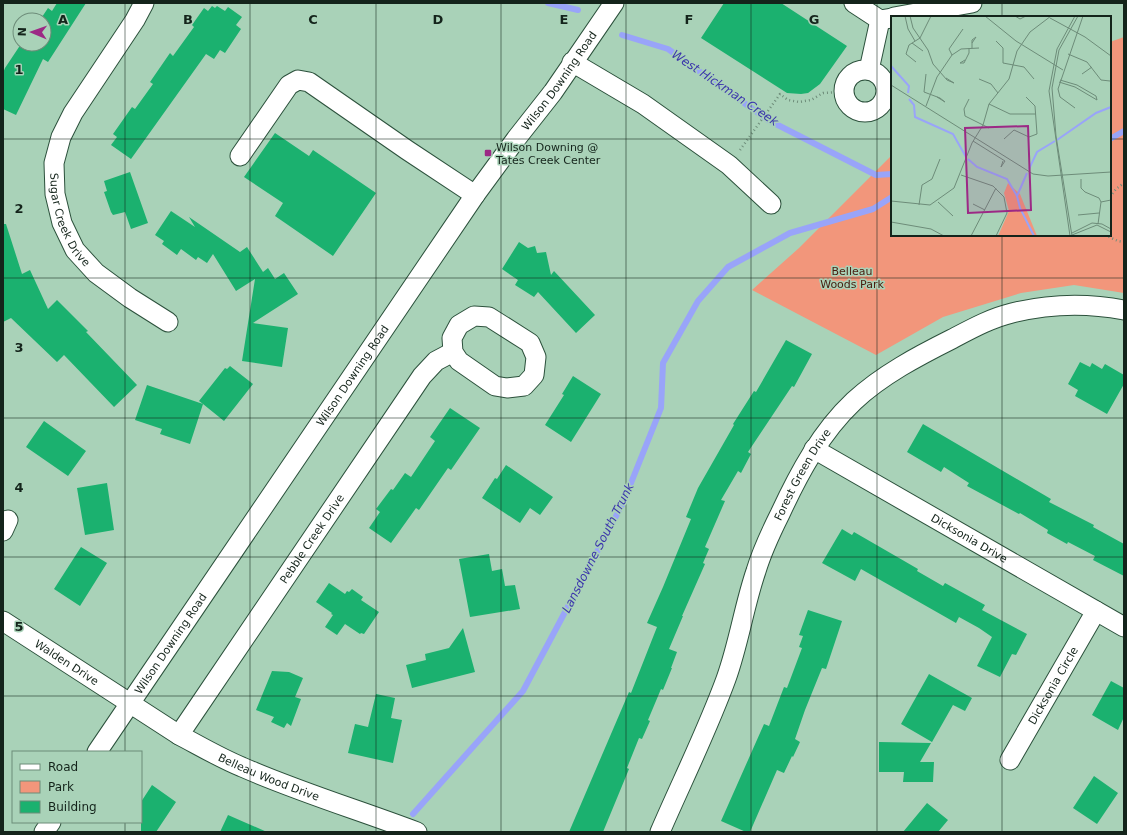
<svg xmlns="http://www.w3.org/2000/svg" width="1127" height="835" font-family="'DejaVu Sans',sans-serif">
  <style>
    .green { fill: #f2967b }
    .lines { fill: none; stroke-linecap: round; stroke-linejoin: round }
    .stream { stroke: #99a4f9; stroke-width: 6 }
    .building { fill: #1bb16f }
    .minor-casing { stroke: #2c513c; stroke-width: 21 }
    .path { stroke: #6e8d7a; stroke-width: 2.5; stroke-dasharray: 1 3; stroke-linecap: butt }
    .minor { stroke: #fff; stroke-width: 19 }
    .grid { fill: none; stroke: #14241b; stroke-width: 1; stroke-opacity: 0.55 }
    .poi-dot { fill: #9c2985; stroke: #a9d2b8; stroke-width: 1.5 }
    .labels { text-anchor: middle; stroke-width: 3; stroke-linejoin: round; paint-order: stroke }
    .street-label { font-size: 11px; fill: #14241b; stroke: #a9d2b8 }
    .poi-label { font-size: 11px; fill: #14241b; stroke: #a9d2b8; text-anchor: start }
    .park-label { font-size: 11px; fill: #491c0e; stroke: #a9d2b8 }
    .water-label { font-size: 12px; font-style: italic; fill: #3b35ac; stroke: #a9d2b8 }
    .inset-river { fill: none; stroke: #99a4f9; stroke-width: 2 }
    .inset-road { fill: none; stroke: #6d8c79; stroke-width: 1 }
    .view { fill: #9c2985; fill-opacity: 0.15; stroke: #9c2985; stroke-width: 2 }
    .inset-edge { fill: none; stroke: #14241b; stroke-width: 2 }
    .grid-label { font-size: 13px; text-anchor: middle; font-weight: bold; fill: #14241b; stroke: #a9d2b8; stroke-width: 3; stroke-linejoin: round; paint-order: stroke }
  </style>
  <rect width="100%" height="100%" fill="#a9d2b8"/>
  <path class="green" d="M1124,37V293L1074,285L1021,293L943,317L876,355L752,290L799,248L892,155V235H1110V42Z"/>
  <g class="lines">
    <path class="stream" d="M548,3L578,10
      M622,35L668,49L768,120L876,175L892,174
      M1110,139L1124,131
      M413,814L523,691L623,503L661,408L663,363L698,301L728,267L790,233L873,209L892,197"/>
  </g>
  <path class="building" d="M57,3H86L48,62L43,59L16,115L3,109V73L5,68L21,44H44V20H40L48,8L52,11Z
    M724,3H781L847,46L820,84L808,93L801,94L787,93L701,38Z
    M212,6L215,8L217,6L225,11L228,7L242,17L236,25L241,29L225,53L220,50L214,59L206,54L131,159L111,145L117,137L113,134L132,107L135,109L153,84L150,82L170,53L173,56L194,27L192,25L204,8L208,11Z
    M275,133L309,156L313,150L376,193L333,256L275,216L283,203L244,177Z
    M130,172L148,223L131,229L125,212L113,215L111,212L104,192L107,191L104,181Z
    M171,211L195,227L189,217L240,252L247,247L263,272L268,268L275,279L284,273L298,294L253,323L288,328L282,367L242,361L255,279L236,291L213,254L207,263L198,257L196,260L181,249L177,255L162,244L164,241L155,235Z
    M3,224H6L22,274L30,270L48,309L57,300L88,331L86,332L137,385L114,407L64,355L57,362L11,318L3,322Z
    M519,242L528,248L535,246L537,253L546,252L551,275L554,271L595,315L576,333L538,292L534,297L515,285L518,280L502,269Z
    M786,340L812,354L794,387L792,386L748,452L751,454L741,473L738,471L721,500L725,501L705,547L709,549L703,563L705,564L682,616H683L669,649L677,652L671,668H672L663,690L661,689L648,720L650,721L642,739L639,738L627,768L629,769L603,832H569L629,692L631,693L657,627L647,623L663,587L691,519L686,517L698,488L734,425L733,424L754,391L756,392Z
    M1080,362L1090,367L1092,363L1102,369L1105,364L1124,375V384L1107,414L1075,396L1078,390L1068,384Z
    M230,366L253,384L224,421L203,404L190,444L160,434L162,429L135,420L147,385L203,404L199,401L225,368L227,369Z
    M573,376L601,394L571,442L545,425L564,395L562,394Z
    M450,408L480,428L451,470L448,468L419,510L416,508L391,543L369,528L380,512L376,509L391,489L393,490L405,473L411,477L435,441L430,437Z
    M44,421L86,451L68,476L26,447Z
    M923,424L1051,499L1049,502L1094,525L1093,527L1124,544V576L1093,560L1095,556L1068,542L1067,544L1047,533L1048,530L1020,513L1019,514L967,486L969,483L944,467L941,472L907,452Z
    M506,465L553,497L540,515L530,508L520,523L482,498L495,478L497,479Z
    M107,483L114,530L85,535L77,488Z
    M842,529L852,535L854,532L899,558L918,569L917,571L943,586L945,583L985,605L982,610L1027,634L1016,655L1012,654L1000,677L977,666L992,637L979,628L959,617L956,623L861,569L855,581L822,563Z
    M81,547L107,563L80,606L54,589Z
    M489,554L492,571L502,569L505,586L515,585L520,609L470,617L459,559Z
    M329,583L345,594L347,591L349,592L352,589L363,597L361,600L379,612L364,634L361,633L360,634L345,624L337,635L325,627L333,615L331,614L332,613L316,602Z
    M808,610L842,621L826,669L822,668L805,710L795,739L800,742L793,757L792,756L784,773L777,770L750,832H746L721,821L764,724L769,726L784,687L787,688L802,648L799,647L803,636L799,635Z
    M463,628L475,672L412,688L406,665L426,660L425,654L449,648Z
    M272,671L289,672L303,678L295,697L301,699L291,726L287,723L284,728L271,722L274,717L256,710Z
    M929,674L972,698L965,711L953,705L932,742L901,724Z
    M1111,681L1124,688V717L1118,730L1092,715Z
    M376,694L395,698L391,718L402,720L393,763L348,753L355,724L368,727Z
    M879,742L931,743L920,762H934L933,782H903L904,772H879Z
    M1094,776L1118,793L1097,824L1073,808Z
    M152,785L176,802L156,832H141V802Z
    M927,803L948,820L938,832H903Z
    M228,815L267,832H220Z"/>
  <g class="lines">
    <defs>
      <g id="minor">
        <path id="s1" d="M144,3L135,20L73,113L61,137L54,163L55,194L62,223L75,250L96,273L130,298L168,322"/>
        <path d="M854,3L880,20L892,18"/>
        <path d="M894,17L972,3"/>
        <path d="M572,62L643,104L729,165L771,204"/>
        <circle cx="865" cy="91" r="21"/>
        <path d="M869,70L880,20"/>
        <path d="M240,156L289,85L298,80L309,82L407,150L475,195"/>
        <path d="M474,316L489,317L530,343L536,357L534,375L524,386L507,388L495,386L459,361L453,352L452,338L459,325Z"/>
        <path id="s2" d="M814,449L1124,627"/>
        <path d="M3,531L8,520"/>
        <path id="s3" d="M3,621L179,735C200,746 220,758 242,767C299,792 359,810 417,832"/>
        <path id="s4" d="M179,735L422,376L436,361L453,352"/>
        <path id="s5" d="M97,752L475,195L516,139L553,92L614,3"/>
        <path id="s6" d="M1010,760L1096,611"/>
        <path d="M44,832L51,822"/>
        <path id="s7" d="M660,832C682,781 707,731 726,679C739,643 744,606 756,571C762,551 771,532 780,514C799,473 821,432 854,401C882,375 918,356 952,339C971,329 991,318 1012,313C1048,304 1088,303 1124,310"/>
      </g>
    </defs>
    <use href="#minor" class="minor-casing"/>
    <path class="path" d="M740,150L780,94L788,100L799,102L811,100L823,93L844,92
      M1110,197L1116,189L1124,183
      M1105,235L1118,241L1124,242"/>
    <use href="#minor" class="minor"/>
  </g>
  <path class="grid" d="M125,3V752M250,3V832M376,3V832M501,3V832M626,3V832M751,3V832M877,3V832M1002,3V17M3,139H892M1110,139H1124M1002,235V832M3,278H1124M3,418H1124M3,557H1124M3,696H1124M125,822V832"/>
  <rect class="poi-dot" x="484" y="149" width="8" height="8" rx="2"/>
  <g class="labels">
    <g class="street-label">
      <text dy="4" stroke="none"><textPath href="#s5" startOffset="815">Wilson Downing Road</textPath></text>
      <text dy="4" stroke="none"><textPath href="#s1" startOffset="245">Sugar Creek Drive</textPath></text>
      <text dy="4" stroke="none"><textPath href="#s5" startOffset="455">Wilson Downing Road</textPath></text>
      <text dy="4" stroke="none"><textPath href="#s7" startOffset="386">Forest Green Drive</textPath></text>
      <text dy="4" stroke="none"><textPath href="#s2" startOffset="179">Dicksonia Drive</textPath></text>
      <text dy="4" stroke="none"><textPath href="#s4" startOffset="237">Pebble Creek Drive</textPath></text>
      <text dy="4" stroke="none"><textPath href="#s5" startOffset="131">Wilson Downing Road</textPath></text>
      <text dy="4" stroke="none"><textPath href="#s3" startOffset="76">Walden Drive</textPath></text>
      <text dy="4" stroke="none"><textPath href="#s6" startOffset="86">Dicksonia Circle</textPath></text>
      <text dy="4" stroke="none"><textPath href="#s3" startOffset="309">Belleau Wood Drive</textPath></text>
    </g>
    <g class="poi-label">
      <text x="496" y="151">Wilson Downing @<tspan x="496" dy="13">Tates Creek Center</tspan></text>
    </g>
    <g class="park-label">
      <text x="852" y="275">Belleau<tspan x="852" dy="13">Woods Park</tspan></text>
    </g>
    <g class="water-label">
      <text transform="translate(725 88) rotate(34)" y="4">West Hickman Creek</text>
      <text transform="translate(598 548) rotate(-63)" y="4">Lansdowne South Trunk</text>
    </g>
  </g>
  <g transform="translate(891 16)">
    <rect width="220" height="220" fill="#a9d2b8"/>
    <path d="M117,167L129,178L146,220H107L118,195L113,177Z" fill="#f2967b"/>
    <path class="inset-river" d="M0,50L18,70L17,77M18,83L23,89L24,101L62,118L75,141M166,124L205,97L220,91M77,143L86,151L116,163L126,180M138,153L146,136L164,125M136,157L126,180L129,192L143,220"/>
    <path class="inset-road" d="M14,0L17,13L24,25M19,0L22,12L37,34L42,48L56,64L63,67L55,62M94,0L125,25L172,54M124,0L129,3L135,0M159,2L194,21L220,40M105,25L112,32V47L133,51L143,63M21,27L32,35M81,32V24L85,21L81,27M177,38L196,46L210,64L219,65M61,39L58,33L72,13M74,44L69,47H73L78,37V32M25,46L15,38L18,29L29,22L40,0M35,58L33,76L49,82L54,86L46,81M191,58L201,51M88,63L100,68L107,77M168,66L184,71L206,84L205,80L186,69L169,64M0,69L142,158L157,160L220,156M78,83L73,93L74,100L98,112M98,88L119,98H145M35,90L46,61L61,39L70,33L88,32M184,92L169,81L167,73L192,0M113,123L123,114L138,121L146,118L144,90L135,81M82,125L114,145L110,151L112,145M70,159L102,170L113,181L116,197L105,220M190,163V172L194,176L208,182L210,186M0,172V185M0,185L39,189L63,172L81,127L92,109L98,88L118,63L126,35L139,16L160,0M47,186L62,200M82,188L94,194M28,189L31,169L41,163L49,143M187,199L208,197M0,206L40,213L53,220M207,208L210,186L220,184M181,217L201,207L211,208L220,213M181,219L206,209L220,216M80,220L105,172M179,220L158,75L166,33L184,0M181,220L165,120L161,72L168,34L187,0"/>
    <path class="view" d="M137,110L140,194L77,197L74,112Z"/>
    <rect width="220" height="220" class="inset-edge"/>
  </g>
  <g class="grid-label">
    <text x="63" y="24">A</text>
    <text x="188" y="24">B</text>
    <text x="313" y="24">C</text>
    <text x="438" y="24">D</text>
    <text x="564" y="24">E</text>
    <text x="689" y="24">F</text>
    <text x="814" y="24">G</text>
    <text x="19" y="74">1</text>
    <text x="19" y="213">2</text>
    <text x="19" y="352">3</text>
    <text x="19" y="492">4</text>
    <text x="19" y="631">5</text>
  </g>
  <rect width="1127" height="835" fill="none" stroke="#14241b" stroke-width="8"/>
  <rect x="12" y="751" width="130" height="72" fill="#a9d2b8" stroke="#6d8c79"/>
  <rect x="20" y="764" width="20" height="6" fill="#ffffff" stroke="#6d8c79"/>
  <text x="48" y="771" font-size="12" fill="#14241b">Road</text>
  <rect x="20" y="781" width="20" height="12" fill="#f2967b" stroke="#6d8c79"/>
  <text x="48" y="791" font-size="12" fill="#14241b">Park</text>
  <rect x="20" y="801" width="20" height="12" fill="#1bb16f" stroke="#6d8c79"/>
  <text x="48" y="811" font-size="12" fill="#14241b">Building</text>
  <g transform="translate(32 32) rotate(272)"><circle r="19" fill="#a9d2b8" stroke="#6d8c79"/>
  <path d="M0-3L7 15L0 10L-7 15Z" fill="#9c2985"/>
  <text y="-6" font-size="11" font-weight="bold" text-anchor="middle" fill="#14241b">N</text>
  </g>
</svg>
